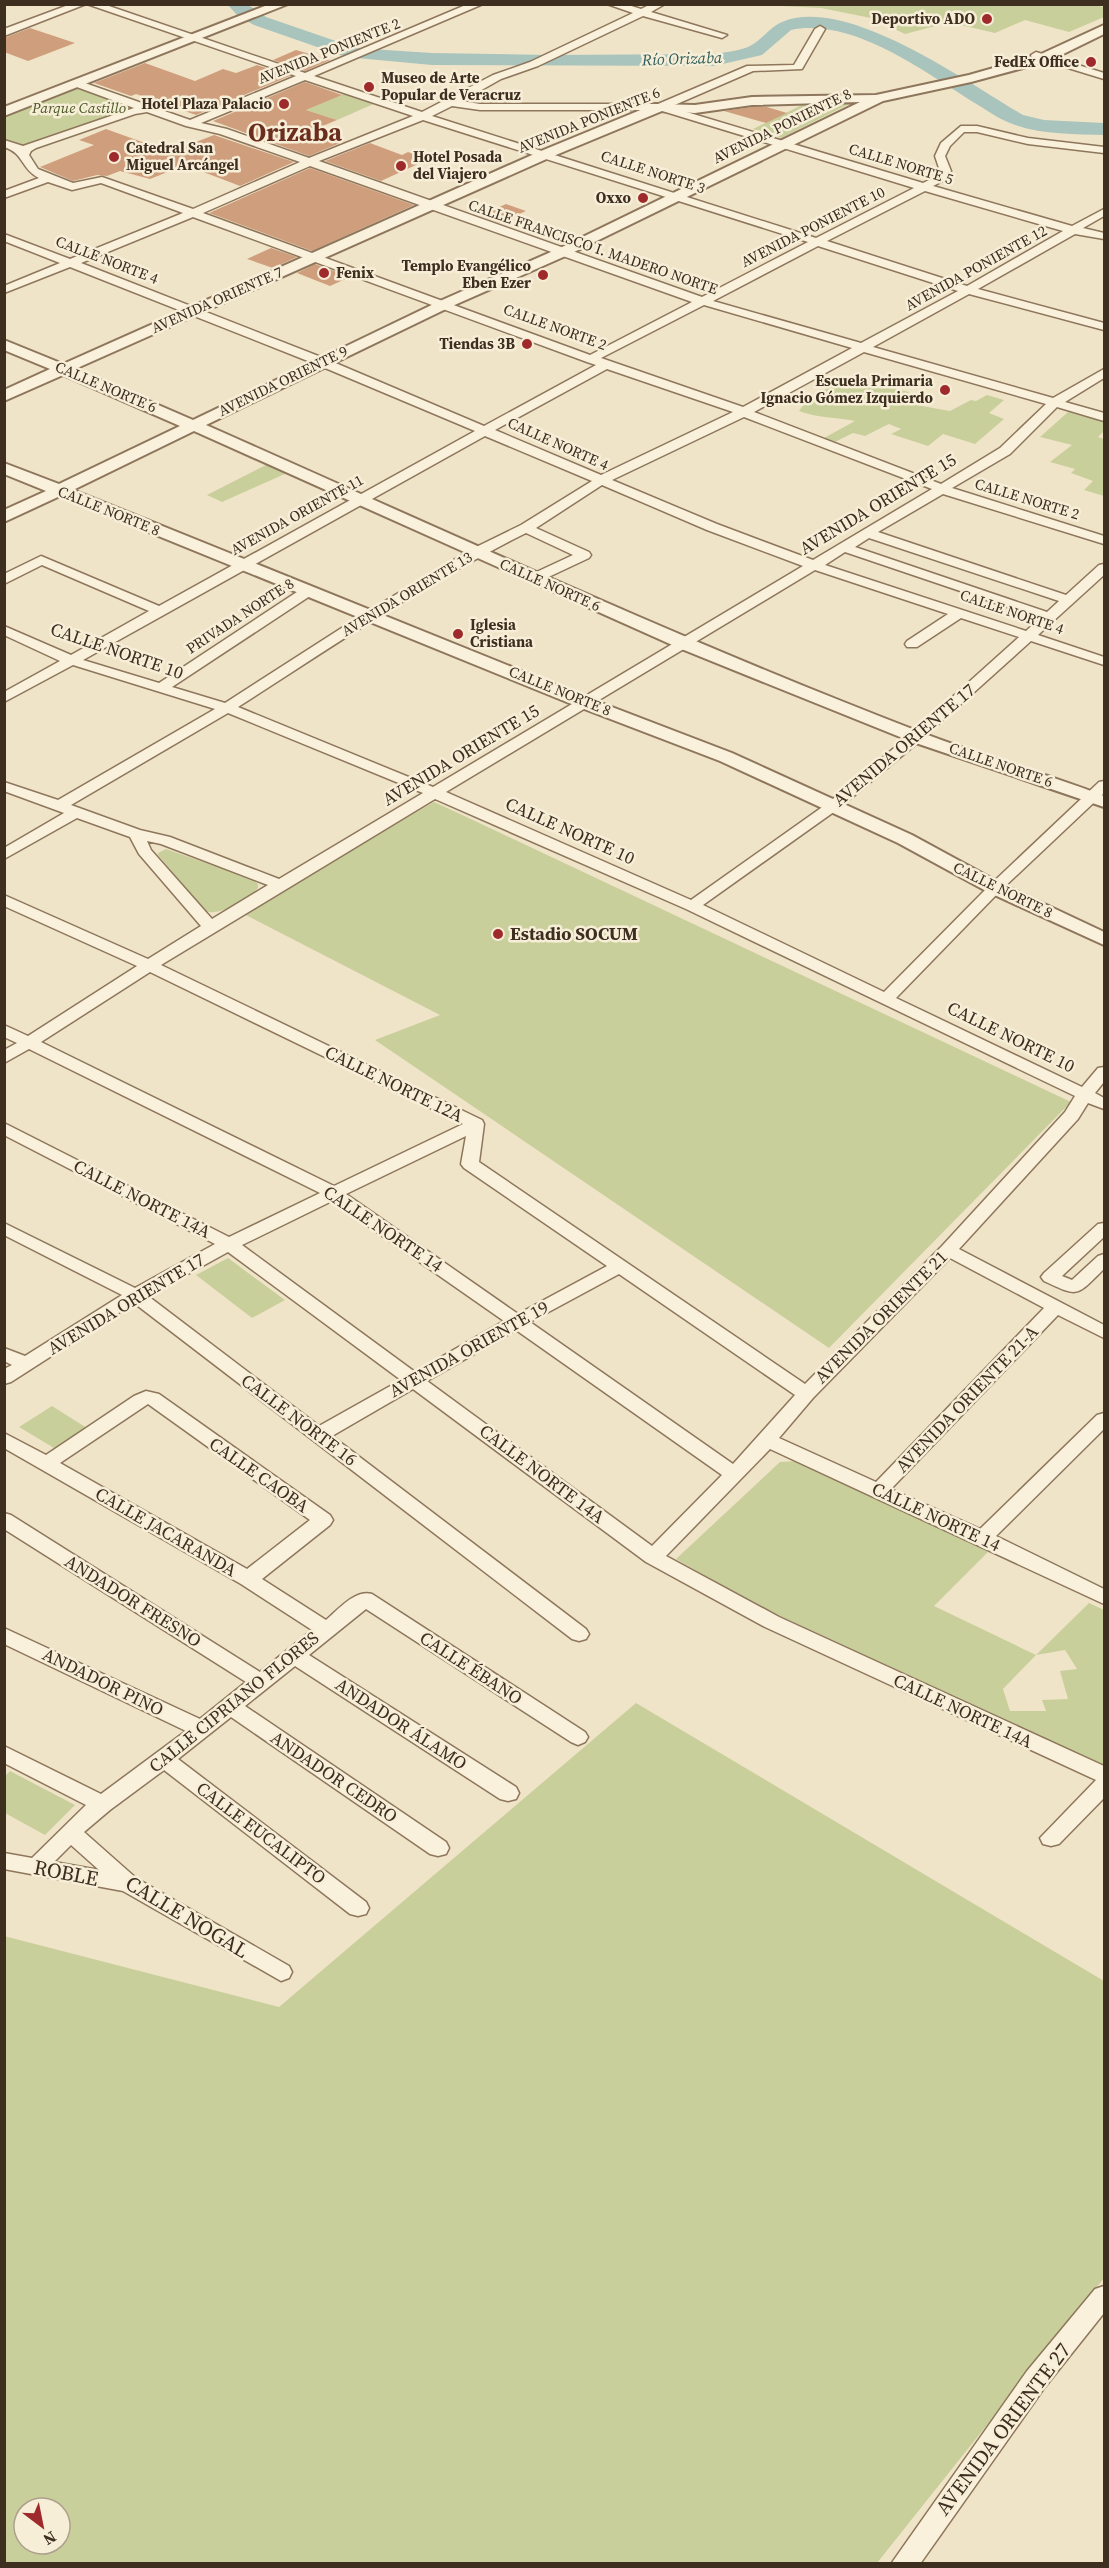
<svg xmlns="http://www.w3.org/2000/svg" width="1109" height="2568" font-family="'Source Serif 4',serif">
  <style>
    .green { fill: #c9cf9b; fill-rule: evenodd }
    .lines { fill: none; stroke-linecap: round; stroke-linejoin: round }
    .river { fill: #a9c4bc; fill-rule: evenodd }
    .building { fill: #cf9f7d }
    .minor-casing { stroke: #8d765c; stroke-width: 3 }
    .tertiary-casing { stroke: #8d765c; stroke-width: 4 }
    .minor { fill: #faf1dc; fill-rule: evenodd }
    .tertiary { fill: #faf1dc; fill-rule: evenodd }
    .poi-dot { fill: #9e2a2b; stroke: #f7eed8; stroke-width: 2 }
    .labels { text-anchor: middle; stroke-width: 5; stroke-linejoin: round; paint-order: stroke }
    .far-poi-label { font-size: 15px; font-weight: bold; fill: #3d2e20; stroke: #f7eed8; text-anchor: end }
    .far-street-label { font-size: 15px; fill: #3d2e20; stroke: #f7eed8 }
    .far-park-label { font-size: 15px; font-style: italic; fill: #4d5a26; stroke: #f7eed8 }
    .far-water-label { font-size: 16px; font-style: italic; fill: #2f5d5a; stroke: #f7eed8 }
    .street-label { font-size: 18px; fill: #3d2e20; stroke: #f7eed8 }
    .poi-label { font-size: 18px; font-weight: bold; fill: #3d2e20; stroke: #f7eed8; text-anchor: start }
    .near-street-label { font-size: 21px; fill: #3d2e20; stroke: #f7eed8 }
    .far-town-label { font-size: 26px; font-weight: bold; fill: #6b2e1e; stroke: #f7eed8 }
  </style>
  <rect width="100%" height="100%" fill="#f0e4c8"/>
  <path class="green" d="M1095,5L1104,7V17L1069,32L1025,20L995,33L956,24H943L905,34L871,18L821,8L762,5Z
    M80,87L139,107L25,147L5,140V116Z
    M346,93L376,103L337,120L306,110Z
    M859,99L781,138L753,129L808,102Z
    M841,380L869,383L909,392L905,403L950,411L971,400L976,401L987,395L1004,400L989,413L1004,419L975,444L943,434L928,446L891,434L901,429L889,424L865,436L853,433L835,442L824,438L855,421C836,417 817,418 799,411L806,401Z
    M1068,412L1104,421V431L1098,437L1104,439V496L1084,490L1093,481L1071,473L1075,469L1050,462L1072,445L1040,437Z
    M268,464L287,473L222,502L207,495Z
    M434,802L458,813L1071,1102L829,1348L375,1040L440,1015L242,913Z
    M166,849L252,879L258,884V888C249,899 219,917 205,911L158,855V853Z
    M228,1258L285,1300L252,1318L196,1275Z
    M52,1406L87,1428L54,1448L19,1427Z
    M797,1461L988,1552L934,1606L1036,1655L1089,1603L1104,1610V1765L756,1605L676,1559L780,1462ZM1065,1650L1077,1669L1060,1671L1068,1699L1042,1700L1046,1711H1010L1003,1689L1036,1655Z
    M636,1703L1104,1981V2278L877,2563H5L4,1936L279,2007ZM24,2508H60V2544H24Z
    M10,1771L75,1805L45,1835L5,1813V1776Z"/>
  <g class="lines">
    <path class="river" d="M227,4H247L266,17L356,48L370,49L432,53L548,55L714,54C725,52 740,51 750,46C769,35 770,23 795,18C861,6 967,82 1023,115L1044,120L1104,123V135C1074,134 1039,135 1010,123C999,119 988,111 978,105C927,74 854,17 791,30L762,55L714,66L432,65L346,57L254,25L238,16Z"/>
  </g>
  <path class="building" d="M30,28L75,43L28,61L4,52V38Z
    M296,50L330,60L305,71L273,60Z
    M145,63L195,81L223,69L236,73L257,65L290,76L196,115L136,94L131,96L94,83Z
    M305,82L342,95L306,110L337,120L311,131L345,141L309,156L213,121Z
    M752,107H767L787,113L766,123L724,111Z
    M106,129L170,152L214,135L294,162L240,186L185,165L150,179L120,171L107,176L97,175L73,181L40,167L94,145L79,140Z
    M370,143L402,155L408,152L429,159L381,181L325,161Z
    M310,168L414,205L312,251L209,213Z
    M506,204L526,211L500,223L480,216Z
    M271,248L297,257L273,268L247,259Z
    M315,264L350,277L330,286L297,273Z"/>
  <g class="lines">
    <defs>
      <path id="minor" d="M71,4H86L4,36V29Z
        M87,4H103L305,73L468,4H483L314,76L422,112L493,75L530,62L633,13L607,4H625L641,9L651,4H665L651,12L727,35L722,38L643,16L538,66L501,79L462,101L480,104H658L747,66L794,65L815,29L820,26L825,29L802,69L753,71L670,107L923,183L937,176L940,171L935,156L941,143L961,126H977L1028,138L1104,147V153L1028,144L977,132H964L950,146L945,156L951,171L945,180L933,186L1072,226L1104,209V216L1083,228L1104,233V239L1075,234L978,289L1104,323V330L969,294L873,347L1053,398L1104,369V378L1065,402L1104,413V421L1057,407L1010,454L952,488L1104,536V544L943,494L878,532L1066,595L1099,565L1104,564V575L1038,635L1104,657V665L1031,641L921,740L838,809L703,905L884,992L990,885L1099,782L1104,781V793L1000,891L896,998L1082,1087L1098,1068L1104,1067V1082L1095,1093L1104,1098V1109L1088,1103L1078,1119L959,1249L1104,1325V1338L1058,1315L891,1489L980,1529L1097,1415L1104,1413V1429L996,1536L1104,1589V1604L770,1449L666,1556L779,1617L1104,1766V1798L1059,1844L1051,1846L1043,1844L1040,1838L1096,1780L765,1627L646,1562L413,1389L332,1436L586,1629L589,1634L586,1639L579,1641L572,1639L134,1303L11,1382L4,1384V1369L12,1365L4,1361V1348L25,1356L122,1295L4,1235V1223L135,1288L215,1244L4,1135V1123L229,1237L320,1193L29,1049L4,1063V1050L17,1043L4,1037V1025L28,1036L137,966L4,906V895L148,959L201,926L139,854L130,837L77,818L4,859V848L64,813L4,791V782L58,800L215,709L73,665L4,702V692L60,661L4,635V626L71,655L149,611L42,565L4,584V574L41,556L159,606L475,431L318,365L70,267L4,293V286L60,263L4,241V234L70,259L183,213L101,183L72,190L48,182L4,198V191L39,178C21,169 24,153 4,147V140L23,146L134,108L74,86V82H82L190,120L296,76ZM305,80L413,116L309,158L227,129L201,123ZM452,106L480,110H659L914,188L816,238L432,116ZM147,112L186,126L220,134L300,162L193,209L102,177L73,183L38,169L29,155L31,151L36,148L135,114ZM423,120L808,242L702,297L319,161ZM310,166L692,302L590,355L203,213ZM925,191L1063,231L967,286L827,241ZM193,217L587,362L596,365L484,426L326,359L81,263ZM818,246L958,291L861,343L713,301ZM704,305L852,348L743,407L601,358ZM864,352L1046,404L1000,448L941,484L754,412ZM607,369L733,412L601,475L495,430ZM744,417L932,489L813,560L717,524L612,480ZM485,436L592,481L521,525L472,549L365,613L225,703L172,687L313,594L315,591L313,588H303L159,683L83,660ZM602,485L707,530L803,566L433,787L238,707C332,647 425,583 526,533L573,555L530,575L528,578L530,581H540L589,558L591,555L589,552L536,528ZM869,538L1059,601L1047,612L855,547ZM845,552L1040,618L1026,631L825,565ZM815,570L948,614L907,641L905,644L907,647H917L961,618L1019,637L911,734L828,803L691,900L446,792ZM228,713L423,793L279,879L170,837L140,830L71,805ZM435,799L686,909L1075,1096L1065,1112L942,1246L805,1384L479,1162L484,1124L482,1120L161,965ZM147,841L161,844L268,885L212,919L151,850ZM150,972L463,1124L334,1186L41,1042ZM466,1136L461,1164L464,1168L607,1266L518,1314L346,1194ZM332,1201L504,1321L415,1372L242,1245ZM228,1252L401,1380L319,1426L148,1296ZM950,1258L1044,1308L876,1482L779,1438L813,1398ZM619,1274L795,1395L733,1464L530,1322ZM516,1330L722,1475L652,1546L427,1381Z
        M1036,52L1104,73V79L1032,57L1031,55Z
        M1104,1223V1237L1062,1276L1072,1280L1098,1256L1104,1254V1269C1076,1296 1080,1298 1044,1281L1041,1277L1044,1273L1098,1224Z
        M146,1391L159,1394L330,1515L333,1520L330,1525L262,1579L326,1620C338,1610 355,1589 372,1594L585,1732L588,1737L585,1742L578,1745L571,1742L366,1609L309,1655L516,1787L519,1793L516,1799L508,1801L500,1799L295,1666L245,1706L446,1842L449,1848L446,1854L438,1856L430,1854L231,1717L178,1759L366,1902L369,1908L366,1914L358,1916L350,1914L164,1770L110,1810L84,1832L136,1878L289,1966L292,1972L289,1978L281,1981L123,1891L4,1869V1853L32,1858L86,1805L4,1763V1746L101,1794L186,1731L4,1644V1628L200,1719L246,1682L4,1529V1513L11,1515L260,1672L312,1630L241,1584L4,1448V1433L46,1455L134,1396ZM148,1404L310,1520L247,1569L60,1463ZM71,1845L99,1870L54,1862Z
        M1104,2286V2313L1045,2387L920,2564H891L1027,2371L1095,2289Z"/>
      <path id="tertiary" d="M270,4H288L4,116V107Z
        M1104,25V34L1049,61L971,82L883,101L570,254L450,307L206,425C443,530 678,639 920,732C980,755 1044,773 1104,796V807L910,741L679,648L194,431L73,490L591,699L732,753L912,835L1002,884L1104,932V945L988,892L898,843L720,761L579,707L60,496L4,522V510L46,491L4,474V463L59,484L180,426L63,375L4,401V390L50,369L4,350V340L63,364L541,151L655,104L695,105L752,97L876,95L969,75L1039,55ZM860,102L560,248L440,301L193,420L75,369L551,157L662,111L695,113L752,105Z"/>
    </defs>
    <use href="#minor" class="minor-casing"/>
    <use href="#tertiary" class="tertiary-casing"/>
    <use href="#minor" class="minor"/>
    <use href="#tertiary" class="tertiary"/>
  </g>
  <g class="poi-dot">
    <circle cx="987" cy="19" r="6"/>
    <circle cx="1091" cy="62" r="6"/>
    <circle cx="369" cy="87" r="6"/>
    <circle cx="284" cy="104" r="6"/>
    <circle cx="114" cy="157" r="6"/>
    <circle cx="401" cy="166" r="6"/>
    <circle cx="643" cy="198" r="6"/>
    <circle cx="324" cy="273" r="6"/>
    <circle cx="543" cy="275" r="6"/>
    <circle cx="527" cy="344" r="6"/>
    <circle cx="945" cy="390" r="6"/>
    <circle cx="458" cy="634" r="6"/>
    <circle cx="498" cy="934" r="6"/>
  </g>
  <g class="labels">
    <g class="far-poi-label">
      <text x="975" y="24">Deportivo ADO</text>
      <text x="1079" y="67">FedEx Office</text>
      <text x="381" y="83" text-anchor="start">Museo de Arte<tspan x="381" dy="17">Popular de Veracruz</tspan></text>
      <text x="272" y="109">Hotel Plaza Palacio</text>
      <text x="126" y="153" text-anchor="start">Catedral San<tspan x="126" dy="17">Miguel Arcángel</tspan></text>
      <text x="413" y="162" text-anchor="start">Hotel Posada<tspan x="413" dy="17">del Viajero</tspan></text>
      <text x="631" y="203">Oxxo</text>
      <text x="531" y="271">Templo Evangélico<tspan x="531" dy="17">Eben Ezer</tspan></text>
      <text x="336" y="278" text-anchor="start">Fenix</text>
      <text x="515" y="349">Tiendas 3B</text>
      <text x="933" y="386">Escuela Primaria<tspan x="933" dy="17">Ignacio Gómez Izquierdo</tspan></text>
      <text x="470" y="630" text-anchor="start">Iglesia<tspan x="470" dy="17">Cristiana</tspan></text>
    </g>
    <g class="far-street-label">
      <text transform="translate(329 51) rotate(-22)" y="5">AVENIDA PONIENTE 2</text>
      <text transform="translate(589 120) rotate(-22)" y="5">AVENIDA PONIENTE 6</text>
      <text transform="translate(782 126) rotate(-26)" y="5">AVENIDA PONIENTE 8</text>
      <text transform="translate(901 164) rotate(17)" y="5">CALLE NORTE 5</text>
      <text transform="translate(653 172) rotate(18)" y="5">CALLE NORTE 3</text>
      <text transform="translate(813 227) rotate(-27)" y="5">AVENIDA PONIENTE 10</text>
      <text transform="translate(593 247) rotate(19)" y="5">CALLE FRANCISCO I. MADERO NORTE</text>
      <text transform="translate(107 260) rotate(21)" y="5">CALLE NORTE 4</text>
      <text transform="translate(976 268) rotate(-29)" y="5">AVENIDA PONIENTE 12</text>
      <text transform="translate(217 300) rotate(-24)" y="5">AVENIDA ORIENTE 7</text>
      <text transform="translate(555 327) rotate(20)" y="5">CALLE NORTE 2</text>
      <text transform="translate(283 381) rotate(-26)" y="5">AVENIDA ORIENTE 9</text>
      <text transform="translate(106 387) rotate(23)" y="5">CALLE NORTE 6</text>
      <text transform="translate(558 444) rotate(24)" y="5">CALLE NORTE 4</text>
      <text transform="translate(1027 499) rotate(17)" y="5">CALLE NORTE 2</text>
      <text transform="translate(109 511) rotate(22)" y="5">CALLE NORTE 8</text>
      <text transform="translate(297 515) rotate(-29)" y="5">AVENIDA ORIENTE 11</text>
      <text transform="translate(550 585) rotate(24)" y="5">CALLE NORTE 6</text>
      <text transform="translate(407 594) rotate(-31)" y="5">AVENIDA ORIENTE 13</text>
      <text transform="translate(1012 612) rotate(19)" y="5">CALLE NORTE 4</text>
      <text transform="translate(240 616) rotate(-33)" y="5">PRIVADA NORTE 8</text>
      <text transform="translate(560 691) rotate(22)" y="5">CALLE NORTE 8</text>
      <text transform="translate(1001 765) rotate(19)" y="5">CALLE NORTE 6</text>
      <text transform="translate(1003 890) rotate(26)" y="5">CALLE NORTE 8</text>
    </g>
    <g class="far-park-label">
      <text x="79" y="113">Parque Castillo</text>
    </g>
    <g class="far-water-label">
      <text transform="translate(682 58) rotate(-2)" y="6">Río Orizaba</text>
    </g>
    <g class="street-label">
      <text transform="translate(878 504) rotate(-31)" y="6">AVENIDA ORIENTE 15</text>
      <text transform="translate(117 651) rotate(19)" y="6">CALLE NORTE 10</text>
      <text transform="translate(904 745) rotate(-40)" y="6">AVENIDA ORIENTE 17</text>
      <text transform="translate(461 755) rotate(-31)" y="6">AVENIDA ORIENTE 15</text>
      <text transform="translate(570 831) rotate(24)" y="6">CALLE NORTE 10</text>
      <text transform="translate(1011 1037) rotate(26)" y="6">CALLE NORTE 10</text>
      <text transform="translate(394 1084) rotate(26)" y="6">CALLE NORTE 12A</text>
      <text transform="translate(142 1199) rotate(27)" y="6">CALLE NORTE 14A</text>
      <text transform="translate(383 1229) rotate(34)" y="6">CALLE NORTE 14</text>
      <text transform="translate(126 1304) rotate(-31)" y="6">AVENIDA ORIENTE 17</text>
      <text transform="translate(881 1317) rotate(-45)" y="6">AVENIDA ORIENTE 21</text>
      <text transform="translate(469 1349) rotate(-29)" y="6">AVENIDA ORIENTE 19</text>
      <text transform="translate(967 1399) rotate(-46)" y="6">AVENIDA ORIENTE 21-A</text>
      <text transform="translate(299 1420) rotate(37)" y="6">CALLE NORTE 16</text>
      <text transform="translate(542 1474) rotate(37)" y="6">CALLE NORTE 14A</text>
      <text transform="translate(259 1475) rotate(35)" y="6">CALLE CAOBA</text>
      <text transform="translate(936 1517) rotate(25)" y="6">CALLE NORTE 14</text>
      <text transform="translate(166 1532) rotate(30)" y="6">CALLE JACARANDA</text>
      <text transform="translate(133 1601) rotate(32)" y="6">ANDADOR FRESNO</text>
      <text transform="translate(471 1668) rotate(33)" y="6">CALLE ÉBANO</text>
      <text transform="translate(103 1682) rotate(26)" y="6">ANDADOR PINO</text>
      <text transform="translate(234 1702) rotate(-39)" y="6">CALLE CIPRIANO FLORES</text>
      <text transform="translate(963 1711) rotate(25)" y="6">CALLE NORTE 14A</text>
      <text transform="translate(401 1724) rotate(33)" y="6">ANDADOR ÁLAMO</text>
      <text transform="translate(334 1777) rotate(34)" y="6">ANDADOR CEDRO</text>
      <text transform="translate(261 1833) rotate(37)" y="6">CALLE EUCALIPTO</text>
    </g>
    <g class="poi-label">
      <text x="510" y="940">Estadio SOCUM</text>
    </g>
    <g class="near-street-label">
      <text transform="translate(66 1873) rotate(11)" y="7">ROBLE</text>
      <text transform="translate(187 1917) rotate(31)" y="7">CALLE NOGAL</text>
      <text transform="translate(1003 2429) rotate(-53)" y="7">AVENIDA ORIENTE 27</text>
    </g>
    <g class="far-town-label">
      <text x="295" y="141">Orizaba</text>
    </g>
  </g>
  <rect width="1109" height="2568" fill="none" stroke="#3d2e20" stroke-width="12"/>
  <g transform="translate(42 2526) rotate(148)"><circle r="28" fill="#f7eed8" stroke="#ada18e" stroke-width="1.5"/>
  <path d="M0-4.5L10 22L0 15L-10 22Z" fill="#9e2a2b"/>
  <text y="-9" font-size="16" font-weight="bold" text-anchor="middle" fill="#3d2e20">N</text>
  </g>
</svg>
